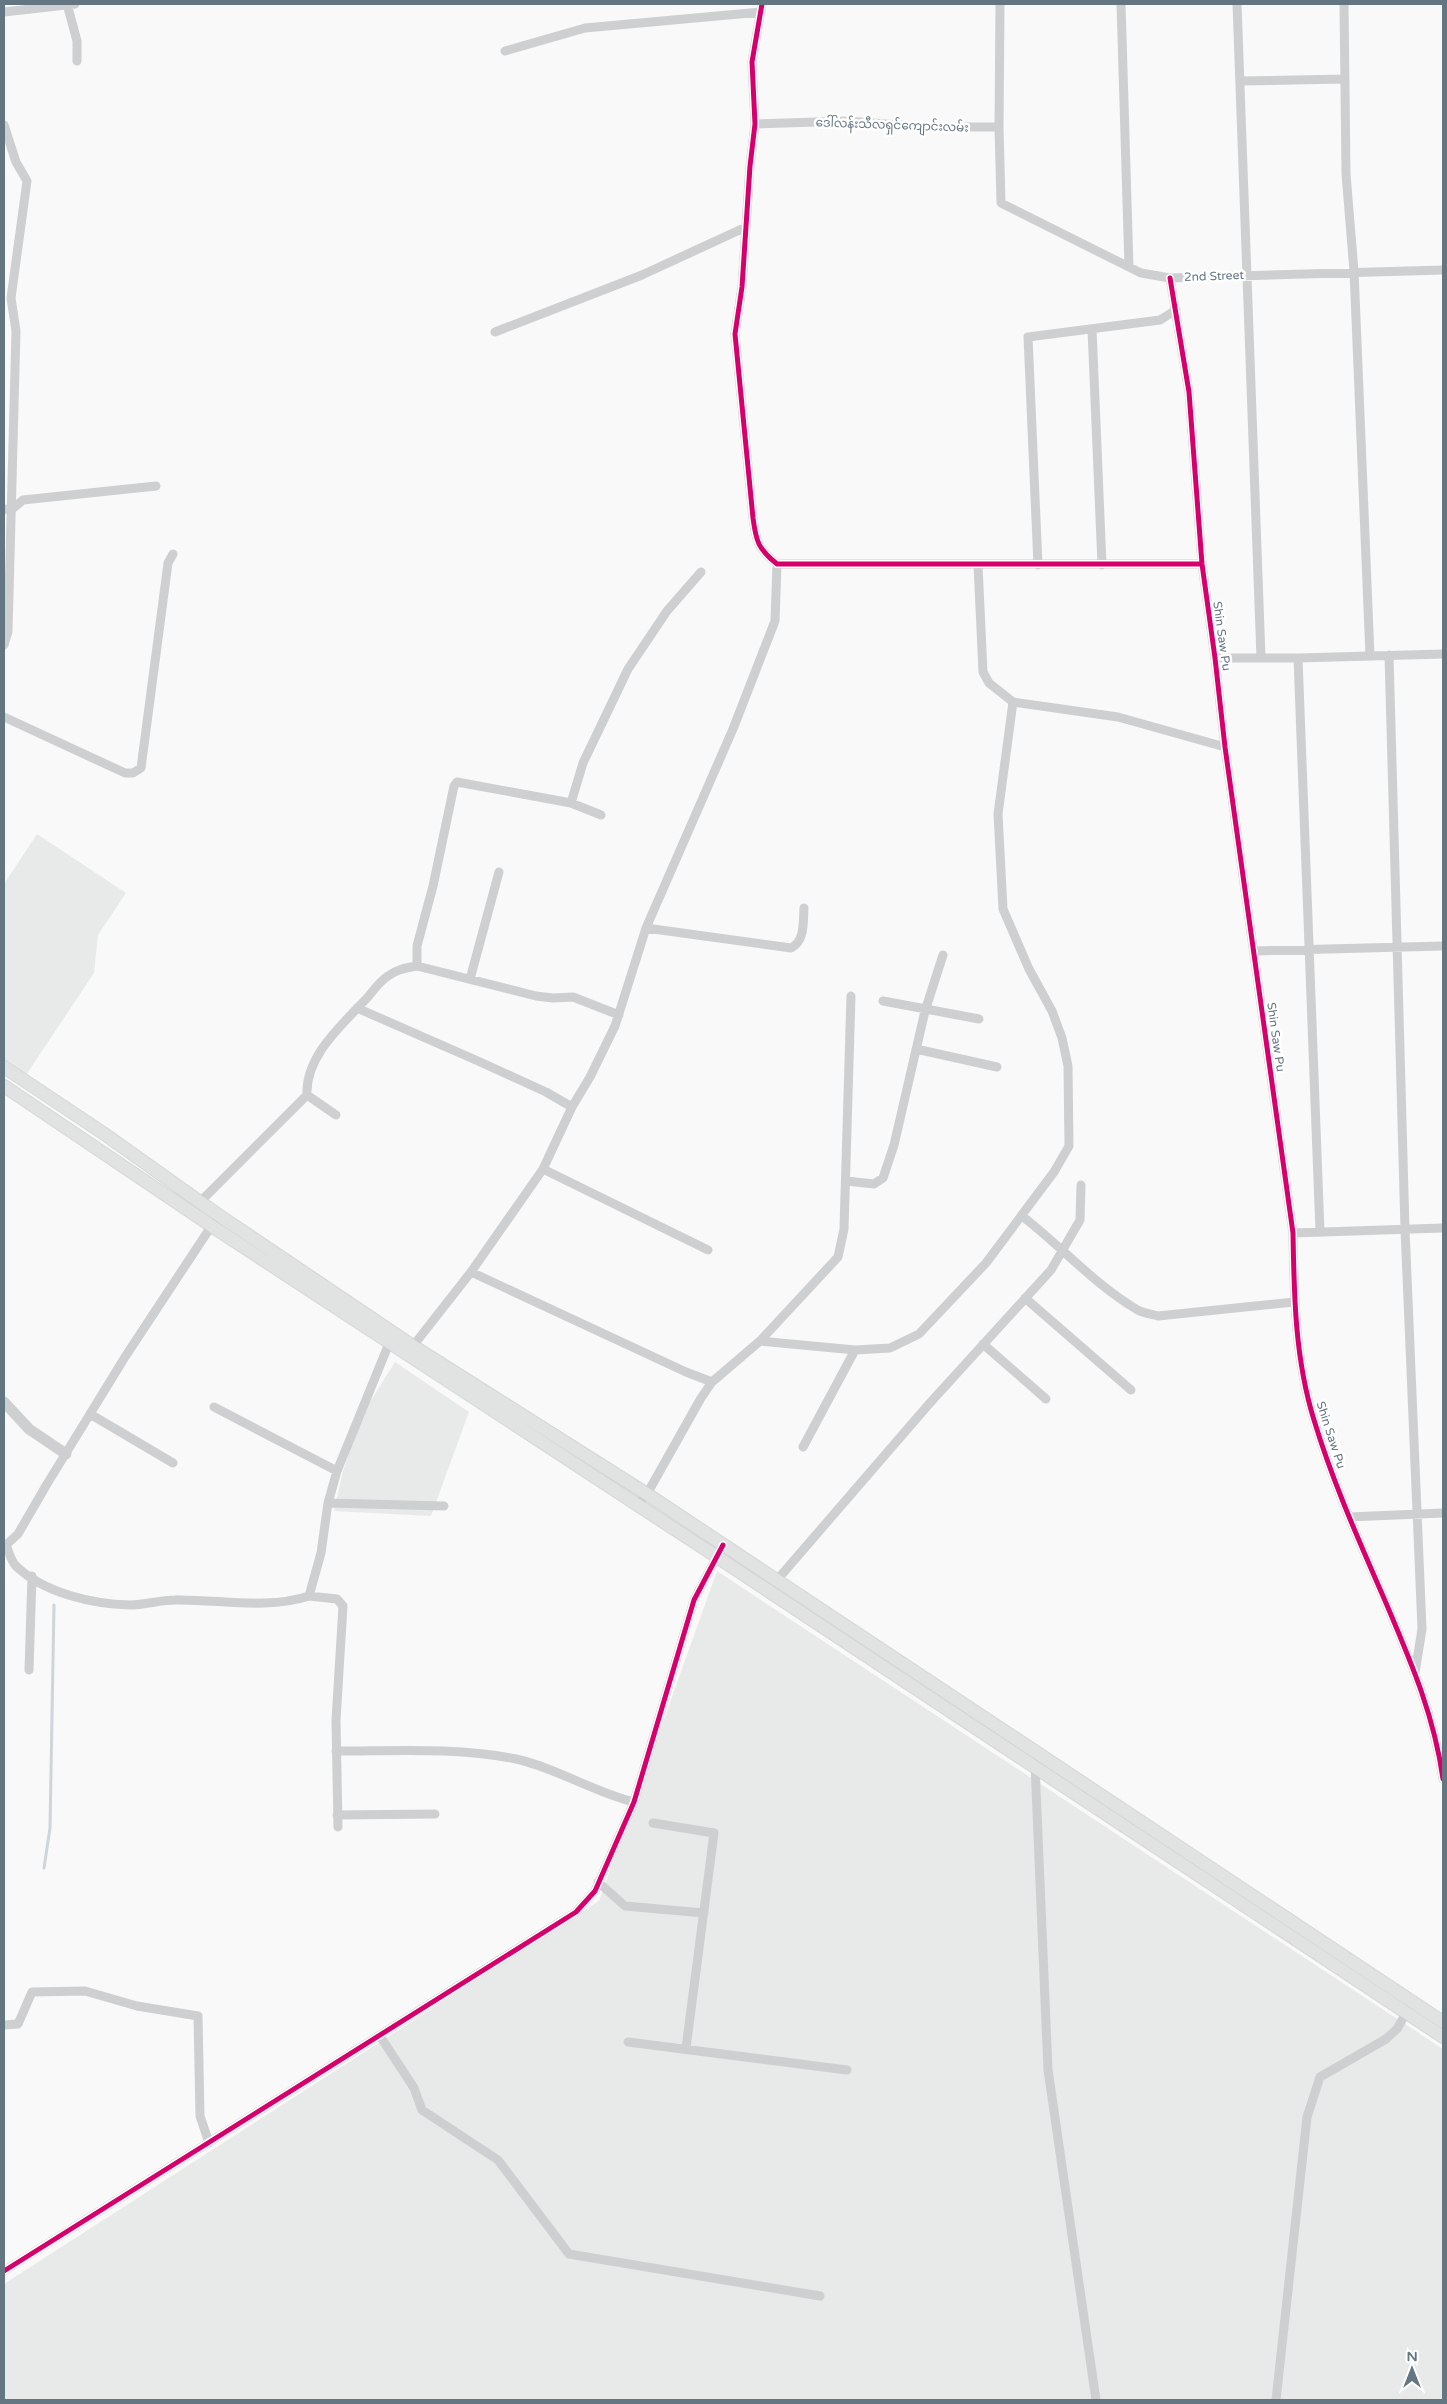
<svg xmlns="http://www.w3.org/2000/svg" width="1447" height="2404" font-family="'Varela Round','Noto Sans Myanmar',sans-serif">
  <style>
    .built { fill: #e8e9e9 }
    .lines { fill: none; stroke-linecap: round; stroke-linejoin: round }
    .stream { stroke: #ced6d9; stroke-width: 3 }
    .secondary-casing { stroke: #d5d6d7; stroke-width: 14 }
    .minor { stroke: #cecfd0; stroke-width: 9 }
    .tertiary { stroke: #cecfd0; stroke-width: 11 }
    .secondary { stroke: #e1e2e2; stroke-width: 12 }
    .cycleway-casing { stroke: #fff; stroke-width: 8 }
    .cycleway { stroke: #d6006c; stroke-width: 5 }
    .labels { text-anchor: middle; stroke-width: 5; stroke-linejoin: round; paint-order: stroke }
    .street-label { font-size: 12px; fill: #657683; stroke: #fff }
  </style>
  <rect width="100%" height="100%" fill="#f9f9f9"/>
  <path class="built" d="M37,834L126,893L98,935L94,973L26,1075L4,1061V884Z
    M395,1362L469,1412L431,1516L334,1511L343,1471L363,1413Z
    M717,1571L1443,2049V2400H4V2284L599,1901Z"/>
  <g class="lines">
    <path class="stream" d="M44,1868L50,1828L54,1605"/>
    <defs>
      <path id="secondary" d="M4,1067L103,1133L217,1214L413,1346L647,1494L1443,2022
        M4,1086L213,1227L717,1557L1443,2037"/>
    </defs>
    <use href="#secondary" class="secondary-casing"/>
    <path class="minor" d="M67,4L77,41V61
      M762,4L752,62L755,124L750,166L742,287L735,334L753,518C756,541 758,549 777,564H1202
      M1000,4L999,127L1001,203L1141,273L1170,278L1443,270
      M1121,4L1129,267
      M1237,4L1261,658
      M1344,4L1346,174L1354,271L1370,656
      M4,12L75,4
      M505,51L585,28L761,12
      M1240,81L1344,79
      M755,124L847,121L924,127H999
      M4,125L16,162L27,181L11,298L16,331L8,632L4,645
      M1170,278L1189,392L1202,564L1215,658L1225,747L1293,1233C1294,1295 1295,1359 1314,1420C1333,1483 1360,1543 1386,1603C1411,1662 1434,1715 1443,1779
      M1092,329L1102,565
      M495,332L642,275L746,227
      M4,509L11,510L23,500L156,486
      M978,565L983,672L989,683L1013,702L1118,717L1225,747
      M1038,565L1028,337L1160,320L1176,310
      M1389,655L1405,1229L1422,1629L1415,1673
      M1215,658H1298L1443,654
      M1298,658L1320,1232
      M4,717L125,773H133L141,768L168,563L173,554
      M571,803L583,763L628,669L667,611L701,572
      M646,928L791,948C805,941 803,923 804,908
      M1254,951L1443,946
      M417,966V946L433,886L454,786L457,782L571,803L601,815
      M470,979L499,872
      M883,1001L979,1019
      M357,1008L478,1061L546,1092L572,1107
      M916,1049L997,1067
      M336,1115L307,1095C305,1056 342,1025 367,998C373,991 380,981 388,976C397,969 407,968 417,966L536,996L553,998L573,997L619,1015
      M543,1169L708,1250
      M846,1181L874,1184L883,1178L894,1145L925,1011L943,955
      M200,1202L307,1095
      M1022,1216C1061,1246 1094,1284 1136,1309C1142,1313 1151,1314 1158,1316L1294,1302
      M214,1222L125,1357L47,1484L18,1534L6,1545C9,1552 11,1561 16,1566C44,1593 92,1604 130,1605C145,1605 160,1600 175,1600C219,1599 266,1610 309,1596L321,1553L328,1503L337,1471L390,1341
      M1293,1233L1443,1228
      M471,1272L686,1372L712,1382
      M1025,1298L1131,1390
      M760,1341L855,1350L890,1348L919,1334L986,1263L1054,1172L1069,1146L1068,1066L1062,1038L1052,1011L1029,969L1003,909L998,814L1013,702
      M983,1344L1046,1399
      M413,1346L471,1272L543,1169L572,1107L590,1077L615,1026L646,928L733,729L775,621L777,564
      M214,1407L337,1471
      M90,1414L173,1463
      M803,1447L855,1350
      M328,1503L444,1506
      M637,1505L647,1494L701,1398L712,1382L760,1341L838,1257L844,1229L851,996
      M1349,1517L1443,1513
      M777,1580L929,1404L1051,1270L1080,1220L1081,1185
      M309,1596L337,1599L343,1606L336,1720L338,1827
      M29,1670L32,1576
      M336,1751C396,1751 457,1747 516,1759C557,1768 593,1792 634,1802
      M1035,1765L1048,2070L1096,2400
      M337,1815L435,1814
      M653,1823L714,1833L686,2048
      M598,1882L625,1906L704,1913
      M4,2025L18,2024L32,1992L85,1991L137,2006L198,2016L200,2116L209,2143
      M380,2036L414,2088L422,2110L498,2160L569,2254L820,2296
      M628,2042L847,2070
      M4,2271L576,1912L595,1891L634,1802L694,1600L723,1545
      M1276,2400L1307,2117L1320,2077L1386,2039L1397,2029L1409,2008"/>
    <path class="tertiary" d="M4,1402L29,1429L66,1454"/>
    <use href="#secondary" class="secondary"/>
    <defs>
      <path id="cycleway" d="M762,4L752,62L755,124L750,166L742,287L735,334L753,518C756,541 758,549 777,564H1202
        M1170,278L1189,392L1202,564L1215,658L1225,747L1293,1233C1294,1295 1295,1359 1314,1420C1333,1483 1360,1543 1386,1603C1411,1662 1434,1715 1443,1779
        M4,2271L576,1912L595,1891L634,1802L694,1600L723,1545"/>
    </defs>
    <use href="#cycleway" class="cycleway-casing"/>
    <use href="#cycleway" class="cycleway"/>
  </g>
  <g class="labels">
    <g class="street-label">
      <text transform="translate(892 125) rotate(2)" y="4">ဒေါ်လန်းသီလရှင်ကျောင်းလမ်း</text>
      <text transform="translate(1214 276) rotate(-2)" y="4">2nd Street</text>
      <text transform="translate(1222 636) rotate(82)" y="4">Shin Saw Pu</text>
      <text transform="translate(1276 1037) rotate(82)" y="4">Shin Saw Pu</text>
      <text transform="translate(1331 1435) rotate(72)" y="4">Shin Saw Pu</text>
    </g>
  </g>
  <rect width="1447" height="2404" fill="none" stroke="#657683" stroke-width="10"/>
  <g transform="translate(1412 2369)" stroke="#ffffff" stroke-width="4" paint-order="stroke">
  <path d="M0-4L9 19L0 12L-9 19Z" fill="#657683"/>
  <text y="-8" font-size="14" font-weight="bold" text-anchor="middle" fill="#657683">N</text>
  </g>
</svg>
